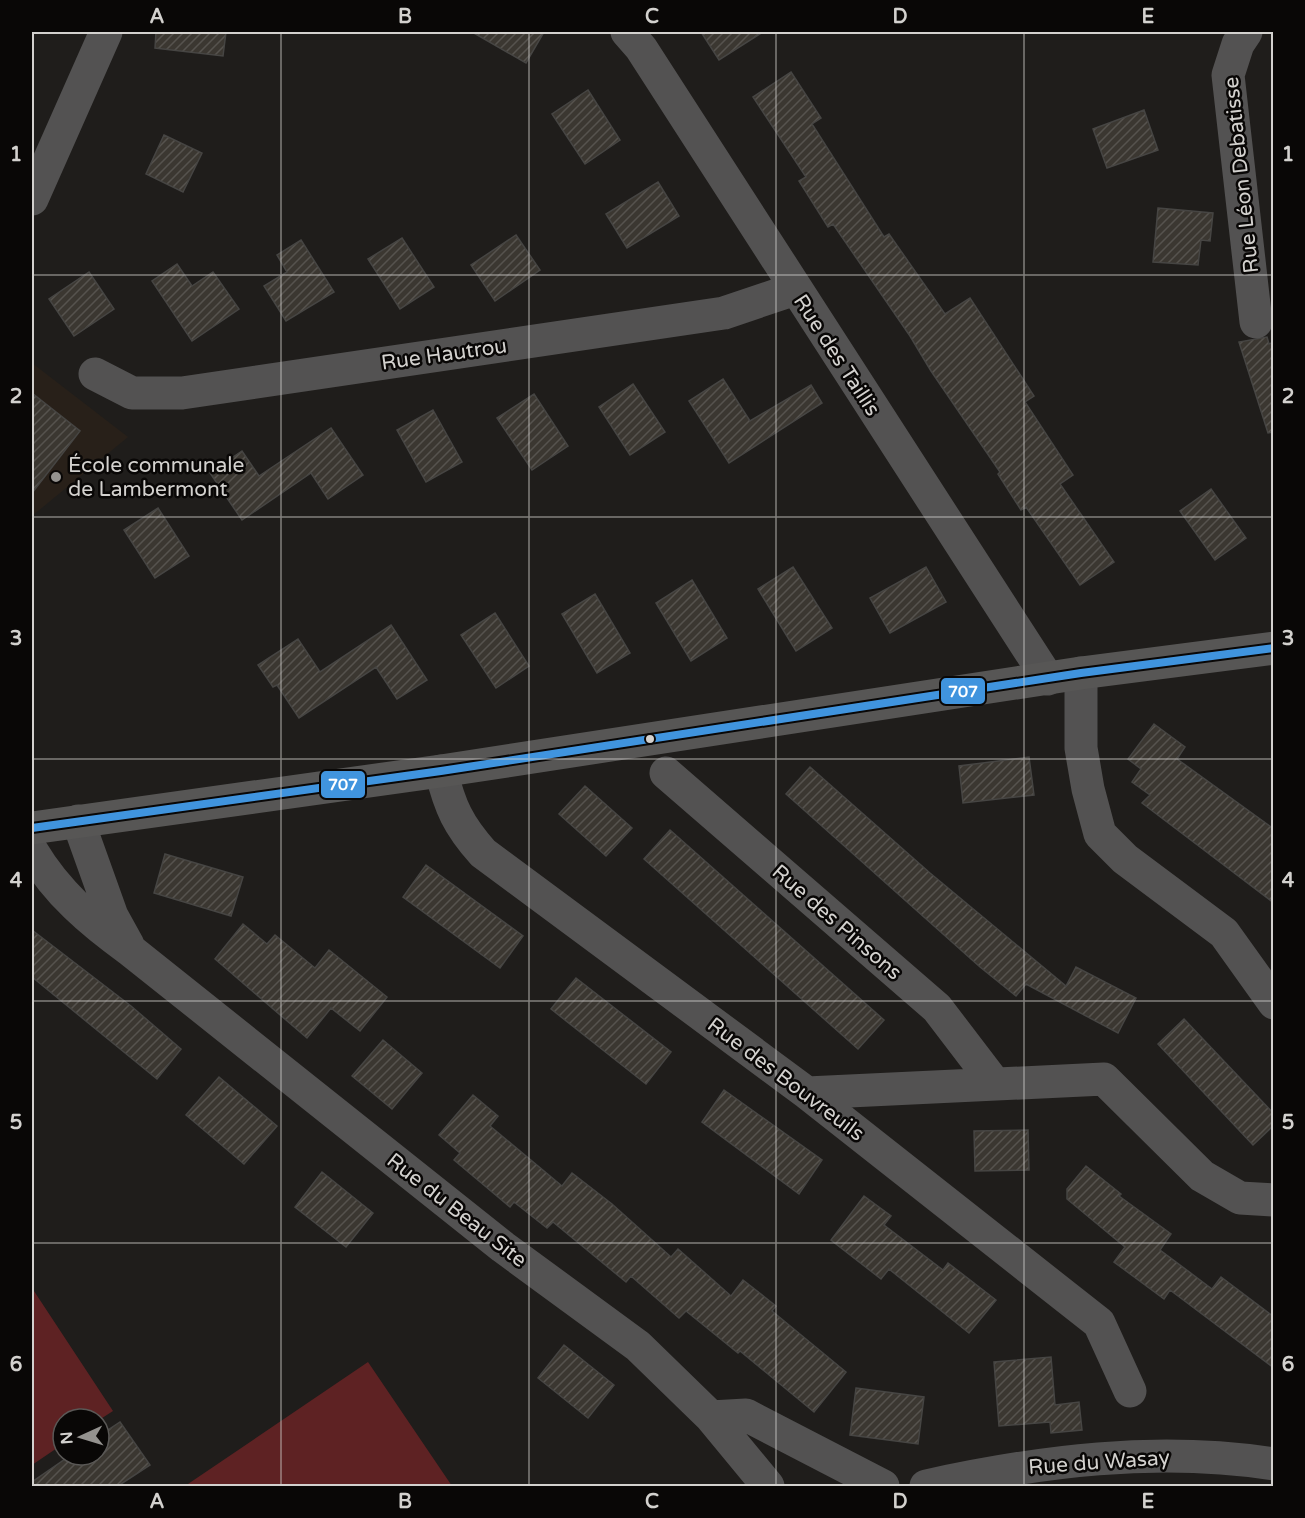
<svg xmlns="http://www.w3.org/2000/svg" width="1305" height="1518" font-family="'Varela Round',sans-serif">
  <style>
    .built { fill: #282019 }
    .pitch { fill: #5e2223 }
    .building { fill: url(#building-hatch); stroke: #464543; stroke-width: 1.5 }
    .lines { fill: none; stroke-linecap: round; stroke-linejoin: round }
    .street { stroke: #535252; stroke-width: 33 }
    .secondary { stroke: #575655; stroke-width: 33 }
    .bus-1-casing { stroke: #090706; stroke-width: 12 }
    .bus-1 { stroke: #4094de; stroke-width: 8 }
    .grid { fill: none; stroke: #d3d1ce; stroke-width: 1.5; stroke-opacity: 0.55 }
    .poi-dot { fill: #94928f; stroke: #090706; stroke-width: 2 }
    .bus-dot { fill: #d3d1ce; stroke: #090706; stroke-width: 2 }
    .labels { text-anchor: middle; stroke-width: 5; stroke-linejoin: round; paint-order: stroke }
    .street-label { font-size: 21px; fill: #d3d1ce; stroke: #090706 }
    .poi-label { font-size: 21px; fill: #d3d1ce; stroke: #090706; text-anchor: start }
    .line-badge { stroke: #090706; stroke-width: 2 }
    .badge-label { font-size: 16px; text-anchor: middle; font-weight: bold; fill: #fff }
    .neatline { fill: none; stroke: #d3d1ce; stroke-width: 2 }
    .grid-label { font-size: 20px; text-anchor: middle; font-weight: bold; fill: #d3d1ce }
  </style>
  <defs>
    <pattern id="building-hatch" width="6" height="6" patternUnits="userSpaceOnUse" patternTransform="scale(1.5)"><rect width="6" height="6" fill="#3b3731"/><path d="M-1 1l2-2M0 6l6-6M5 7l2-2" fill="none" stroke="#56534e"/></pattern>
  </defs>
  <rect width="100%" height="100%" fill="#1f1d1b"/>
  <path class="built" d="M32,363L128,437L32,516Z"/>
  <path class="pitch" d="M32,1288L113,1411L99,1420L63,1419V1444L32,1465Z
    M368,1362L452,1486H185Z"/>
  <path class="building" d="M156,32H226L223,56L155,48Z
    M472,32H544L526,63Z
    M701,32H763L719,60Z
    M791,72L821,118L812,124L884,237L889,234L945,314L970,298L1034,396L1025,402L1073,475L1060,484L1114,562L1080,585L1026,507L1021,510L998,474L1000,472L931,371L910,336L833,224L828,227L799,181L806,177L753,97Z
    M588,90L620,140L585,164L552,114Z
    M1144,110L1158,150L1107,168L1093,129Z
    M164,135L202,153L183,192L146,174Z
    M658,182L679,216L627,248L606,214Z
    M1158,208L1213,213L1210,241L1201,240L1198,265L1153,262Z
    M516,235L540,270L495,301L471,265Z
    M402,238L434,287L400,309L368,259Z
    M301,240L334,292L286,321L264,286L287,272L277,255Z
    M177,264L192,286L213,272L239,309L192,341L152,281Z
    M89,272L114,309L74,336L49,299Z
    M1267,337L1269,344L1274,342V432L1268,433L1239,342Z
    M723,379L750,421L811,385L822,403L729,463L689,401Z
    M633,384L665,432L630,455L599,407Z
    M32,393L80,431L32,493Z
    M534,394L568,446L532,470L497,418Z
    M433,410L462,462L426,482L397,430Z
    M331,428L363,475L328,499L311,473L242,520L210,473L242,451L259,476Z
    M1211,489L1246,538L1215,560L1180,511Z
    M158,508L189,556L155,578L124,530Z
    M793,567L832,628L796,651L758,589Z
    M926,567L946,602L890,633L870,598Z
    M692,580L727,638L691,661L656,603Z
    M595,594L630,653L597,673L562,614Z
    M495,613L529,666L496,688L461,635Z
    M391,625L427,680L397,699L376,667L299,718L277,685L273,687L258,665L298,639L320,672Z
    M1154,724L1185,747L1177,759L1274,829V903L1142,803L1150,795L1132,782L1141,769L1128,759Z
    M1029,757L1034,795L963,803L959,766Z
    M810,767L930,873L1066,986L1076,967L1136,998L1118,1033L1026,984L1016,996L980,967L786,794Z
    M585,786L632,828L606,856L559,814Z
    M670,830L884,1020L858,1049L644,859Z
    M165,854L243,877L231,916L154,893Z
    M426,865L523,936L500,968L403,897Z
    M243,924L267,944L275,935L315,968L329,950L387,997L360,1031L331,1008L307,1038L215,959Z
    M32,930L131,1006L181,1049L157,1079L32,977Z
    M576,978L671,1052L646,1084L551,1009Z
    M1184,1019L1274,1114V1125L1253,1145L1158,1044Z
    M383,1040L422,1073L392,1109L352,1076Z
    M219,1077L277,1126L244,1164L186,1115Z
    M724,1090L822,1160L799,1194L702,1122Z
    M473,1095L498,1116L490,1126L562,1186L572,1173L612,1204L671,1257L678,1249L731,1296L743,1280L776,1306L772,1311L846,1372L814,1412L740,1351L738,1353L686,1311L679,1318L631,1276L626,1282L553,1222L547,1228L514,1202L510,1207L454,1160L460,1153L439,1135Z
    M1028,1130L1029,1170L975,1171L974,1131Z
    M1086,1166L1121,1194L1119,1196L1171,1234L1160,1250L1212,1289L1221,1277L1274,1317V1368L1170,1290L1164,1299L1114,1262L1125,1247L1067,1199V1189Z
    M322,1172L373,1213L346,1247L295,1207Z
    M864,1196L891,1216L884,1225L943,1270L948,1263L996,1300L969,1333L889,1269L881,1279L831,1240Z
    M564,1345L614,1385L588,1418L538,1378Z
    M1051,1357L1055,1405L1079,1402L1082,1430L1051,1433L1050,1422L999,1426L994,1362Z
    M856,1388L924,1397L918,1444L850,1435Z
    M120,1422L150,1465L118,1486H32V1482L71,1455H99V1436Z"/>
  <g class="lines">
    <path class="street" d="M627,32L641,48L1048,679
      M1246,32L1238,44L1228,75L1256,322
      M32,199L106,32
      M95,374L132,393H182L724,313L795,289
      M1081,673V748L1088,789L1100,834L1125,859L1224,933L1274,1003
      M441,771C450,807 458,825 483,853L807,1093L1099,1323L1130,1391
      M666,773L937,1008L995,1084
      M78,821L112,916L128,945
      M32,851C57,893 91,922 130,950L503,1247L638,1346L711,1417L768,1486
      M807,1093L1104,1079L1202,1176L1240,1198L1274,1200
      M711,1417L746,1415L883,1486
      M926,1486C1040,1461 1156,1446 1274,1464"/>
    <path class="secondary" d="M32,828L441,771L1081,673L1274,648"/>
    <defs>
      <path id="bus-1" d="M32,828L441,771L1081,673L1274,648"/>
    </defs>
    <use href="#bus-1" class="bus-1-casing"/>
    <use href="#bus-1" class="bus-1"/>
  </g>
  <path class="grid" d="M281,32V1486M529,32V1486M776,32V1486M1024,32V1486M32,275H1274M32,517H1274M32,759H1274M32,1001H1274M32,1243H1274"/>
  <circle class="poi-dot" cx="56" cy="477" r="6"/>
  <circle class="bus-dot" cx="650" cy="739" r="5"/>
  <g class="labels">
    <g class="street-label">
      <text transform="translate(1241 175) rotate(-96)" y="7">Rue Léon Debatisse</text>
      <text transform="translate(444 354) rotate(-8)" y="7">Rue Hautrou</text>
      <text transform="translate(837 355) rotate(57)" y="7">Rue des Taillis</text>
      <text transform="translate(837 922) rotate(41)" y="7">Rue des Pinsons</text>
      <text transform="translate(786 1079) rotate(37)" y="7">Rue des Bouvreuils</text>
      <text transform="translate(457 1210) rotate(38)" y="7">Rue du Beau Site</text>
      <text transform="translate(1099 1462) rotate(-4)" y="7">Rue du Wasay</text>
    </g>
    <g class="poi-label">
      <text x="68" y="472">École communale<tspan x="68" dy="24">de Lambermont</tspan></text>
    </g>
  </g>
  <g class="line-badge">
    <rect x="940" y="677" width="46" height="28" rx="6" fill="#4094de"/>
    <rect x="320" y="770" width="46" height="29" rx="6" fill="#4094de"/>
  </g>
  <g class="badge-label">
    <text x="963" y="697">707</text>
    <text x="343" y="790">707</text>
  </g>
  <rect width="1305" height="1518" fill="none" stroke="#090706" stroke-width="66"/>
  <g transform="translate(81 1437) rotate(266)"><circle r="28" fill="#090706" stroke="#5a5856" stroke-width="1.5"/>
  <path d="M0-4.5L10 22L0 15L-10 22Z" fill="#94928f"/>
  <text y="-9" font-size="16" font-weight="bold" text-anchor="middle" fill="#d3d1ce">N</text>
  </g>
  <rect x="33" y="33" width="1239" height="1452" class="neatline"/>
  <g class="grid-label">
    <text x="157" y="23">A</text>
    <text x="405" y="23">B</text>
    <text x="652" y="23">C</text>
    <text x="900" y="23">D</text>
    <text x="1148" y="23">E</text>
    <text x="16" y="161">1</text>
    <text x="1288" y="161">1</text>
    <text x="16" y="403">2</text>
    <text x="1288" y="403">2</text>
    <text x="16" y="645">3</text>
    <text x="1288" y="645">3</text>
    <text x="16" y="887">4</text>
    <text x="1288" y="887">4</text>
    <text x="16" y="1129">5</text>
    <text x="1288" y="1129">5</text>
    <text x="16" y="1371">6</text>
    <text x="1288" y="1371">6</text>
    <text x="157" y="1508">A</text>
    <text x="405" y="1508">B</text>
    <text x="652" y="1508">C</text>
    <text x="900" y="1508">D</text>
    <text x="1148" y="1508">E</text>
  </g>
</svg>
